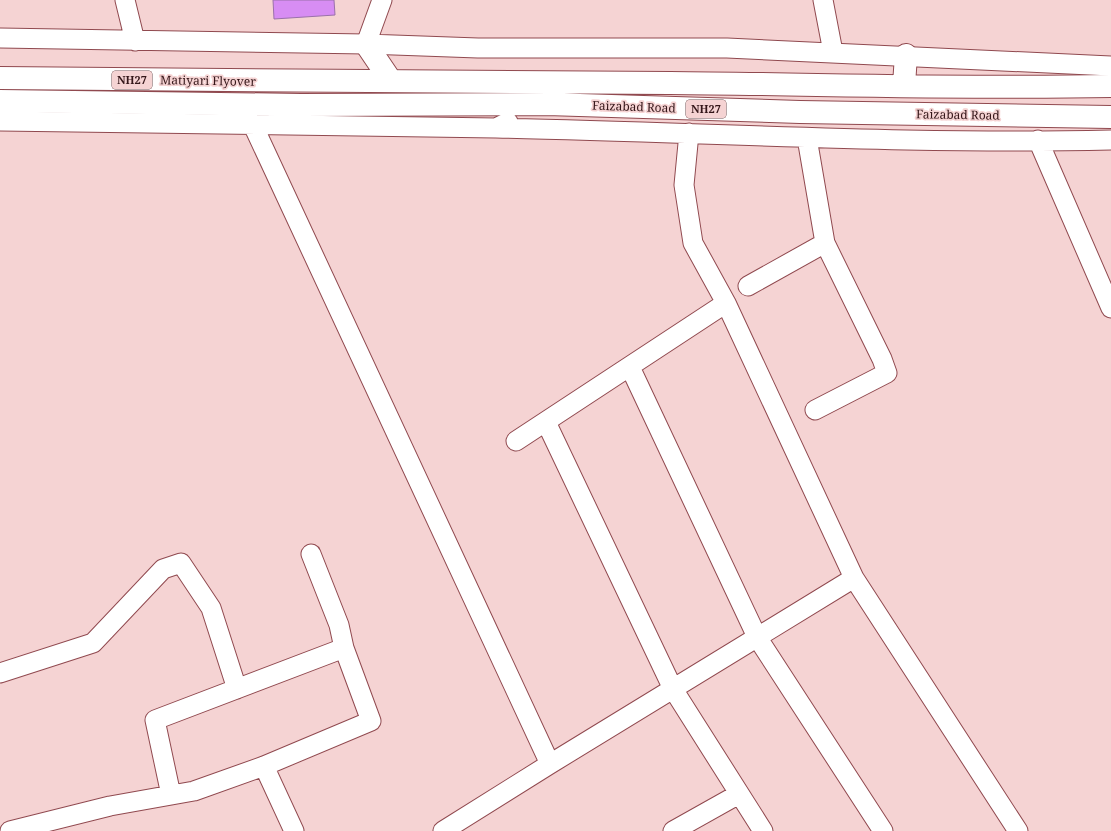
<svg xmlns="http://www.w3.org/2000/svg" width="1111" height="831" font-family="'Noto Serif',serif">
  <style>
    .building { fill: #d78df3; stroke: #9a71aa }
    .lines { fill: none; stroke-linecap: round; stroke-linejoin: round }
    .minor-casing { stroke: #90494f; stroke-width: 21 }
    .highway-casing { stroke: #90494f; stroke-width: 24 }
    .minor { stroke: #fff; stroke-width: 19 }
    .highway { stroke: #fff; stroke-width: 22 }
    .labels { text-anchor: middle; stroke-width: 3.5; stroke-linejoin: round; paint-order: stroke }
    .shield { fill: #f5d3d3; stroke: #6e4f51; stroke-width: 1 }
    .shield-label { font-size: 11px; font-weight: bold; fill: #341619 }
    .street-label { font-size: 12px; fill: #341619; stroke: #f5d3d3 }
  </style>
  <rect width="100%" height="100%" fill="#f5d3d3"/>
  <path class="building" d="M273,0H334L335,15L274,19Z"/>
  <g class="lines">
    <defs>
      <path id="minor" d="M125,0L135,41
        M823,0L833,52
        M0,38L366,44L478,48H727L1111,66
        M366,44L382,0
        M0,121L496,128L508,122
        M252,123L550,764
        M496,128C701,132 906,145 1111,140
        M689,133L684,185L693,243L726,303L854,578L1018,831
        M807,138L825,243L882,359L887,373L815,410
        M1038,140L1111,308
        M748,286L825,243
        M630,367L757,637L883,831
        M546,422L673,689L763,831
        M516,441L726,303
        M311,554L339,625L344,648
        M0,673L93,643L163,569L181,563L211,608L237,689
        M264,766L294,831
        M10,831L110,806L194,791L264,766L371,721L344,648L155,720L171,795
        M443,831L550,764L854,578
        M673,831L739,794"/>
      <path id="highway" d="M366,44L391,81
        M0,78C223,81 447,81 670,83C817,84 964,89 1111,86
        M904,85L906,55
        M0,101L301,105L547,104L800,112L1111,117
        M277,123L301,105"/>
    </defs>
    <use href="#minor" class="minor-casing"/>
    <use href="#highway" class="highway-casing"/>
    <use href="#minor" class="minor"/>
    <use href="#highway" class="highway"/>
  </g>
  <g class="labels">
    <g class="shield">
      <rect x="112" y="71" width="40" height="18" rx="3"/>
      <rect x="686" y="100" width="40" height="18" rx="3"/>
    </g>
    <g class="shield-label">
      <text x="132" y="84">NH27</text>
      <text x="706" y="113">NH27</text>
    </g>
    <g class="street-label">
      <text transform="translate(208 81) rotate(1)" y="4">Matiyari Flyover</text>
      <text transform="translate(634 107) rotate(2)" y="4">Faizabad Road</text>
      <text transform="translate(958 115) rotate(1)" y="4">Faizabad Road</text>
    </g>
  </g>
</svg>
